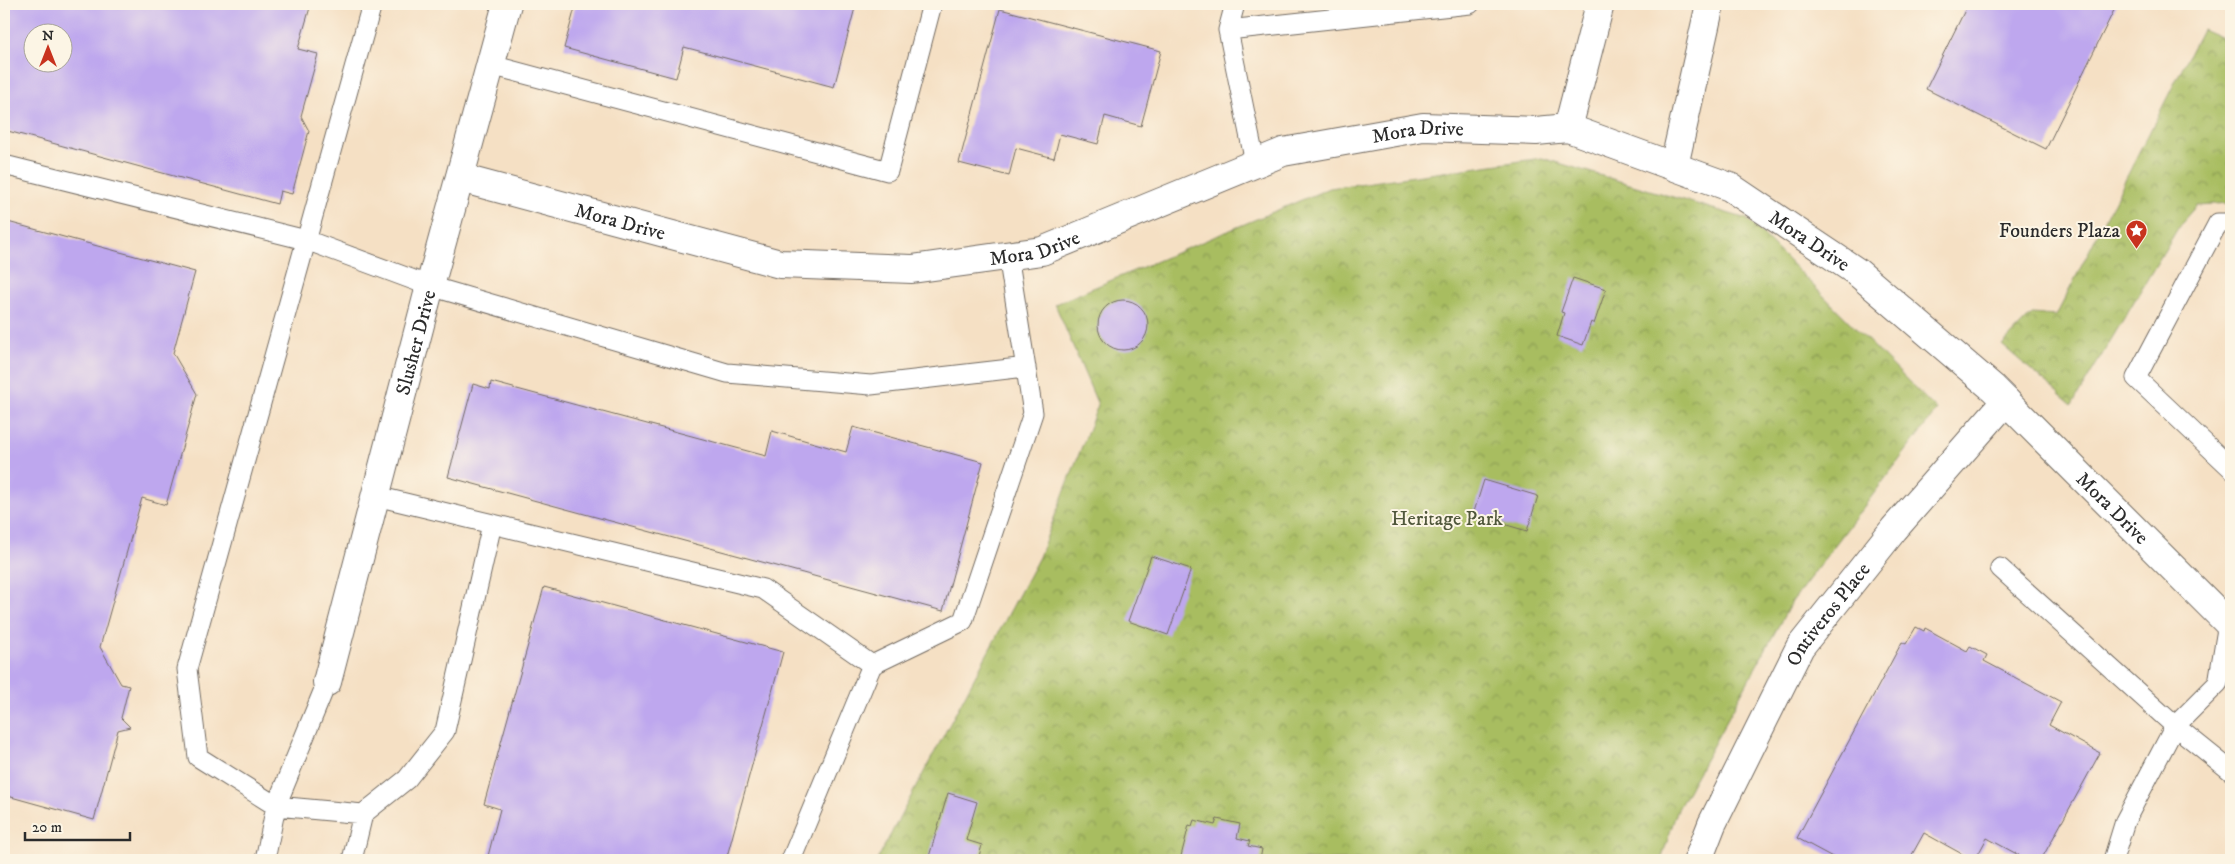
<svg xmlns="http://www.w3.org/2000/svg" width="2235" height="864" font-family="'IM FELL DW Pica',serif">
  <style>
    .park { fill: url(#park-crowns); stroke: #6a7446 }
    .building { fill: #bea7ee; fill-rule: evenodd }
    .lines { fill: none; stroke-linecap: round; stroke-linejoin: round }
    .lane-casing { stroke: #726a61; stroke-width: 21 }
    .street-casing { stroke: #726a61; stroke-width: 30 }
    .lane { stroke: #fff; stroke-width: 19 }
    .street { stroke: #fff; stroke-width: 28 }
    .labels { text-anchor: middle; stroke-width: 4; stroke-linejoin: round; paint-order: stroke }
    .street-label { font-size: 20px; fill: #2b2b2b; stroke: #fcf5e5 }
    .poi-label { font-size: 20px; fill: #2b2b2b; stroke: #fcf5e5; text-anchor: end }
    .park-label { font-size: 20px; fill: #50573b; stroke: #fcf5e5 }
  </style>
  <defs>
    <pattern id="park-crowns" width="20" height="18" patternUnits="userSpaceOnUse" patternTransform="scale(1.25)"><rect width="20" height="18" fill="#a8bd61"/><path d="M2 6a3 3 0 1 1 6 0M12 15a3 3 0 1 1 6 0" fill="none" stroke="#899a50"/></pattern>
  </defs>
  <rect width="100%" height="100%" fill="#fcf5e5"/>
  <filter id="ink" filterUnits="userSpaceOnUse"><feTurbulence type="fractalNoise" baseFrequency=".02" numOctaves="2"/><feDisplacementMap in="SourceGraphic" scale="10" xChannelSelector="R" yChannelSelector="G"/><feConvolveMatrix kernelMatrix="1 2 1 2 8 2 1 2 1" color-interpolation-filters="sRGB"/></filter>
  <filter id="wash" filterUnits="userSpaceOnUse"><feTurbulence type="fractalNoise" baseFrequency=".0096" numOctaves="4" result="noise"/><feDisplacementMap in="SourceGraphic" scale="20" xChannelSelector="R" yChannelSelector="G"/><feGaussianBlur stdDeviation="1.12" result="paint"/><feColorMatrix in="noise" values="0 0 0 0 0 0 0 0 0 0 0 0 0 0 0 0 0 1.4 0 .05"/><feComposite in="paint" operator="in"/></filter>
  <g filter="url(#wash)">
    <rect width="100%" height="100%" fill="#f5e0c4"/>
    <path class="park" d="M2202,29L2231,42V203L2197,205L2181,223L2072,405L2002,345L2032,314L2056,316Z
      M1542,158L1747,219L1937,410L1791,603L1677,811L1661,860H877L1039,557L1098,405L1055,304L1330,188Z"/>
    <g id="blocks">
      <path class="building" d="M10,4H311L298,49L318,54L301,116L309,131L292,194L280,191L277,204L4,130V26ZM32,32H62V62H32Z
        M576,4H856L834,87L684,47L676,78L564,48Z
        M1968,4H2117L2046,149L1926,89Z
        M1000,9L1161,51L1141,126L1105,116L1098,144L1060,134L1054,158L1016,148L1009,176L959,163Z
        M4,221L195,272L173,353L197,394L166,505L142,498L100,647L121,684L129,686L121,718L130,727L118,730L94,820L4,795Z
        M1573,278L1606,289L1594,324L1591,322L1583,345L1557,336L1564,313L1561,312Z
        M1098 325a25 25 0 1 1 50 0a25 25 0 1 1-50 0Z
        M491,382L766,456L772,431L846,452L853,427L983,462L943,611L448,477L473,384L490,389Z
        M1484,480L1538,496L1527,531L1473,515Z
        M1151,556L1191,569L1168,635L1128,621Z
        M544,587L783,652L726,860H487L500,809L484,804Z
        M1916,627L1924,631L1925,628L1967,651L1970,646L1987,655L1984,661L2061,702L2049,725L2100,753L2041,860H2028L1987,838L1975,860H1973L1924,833L1909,860H1838L1797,838L1902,642L1906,644Z
        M948,793L977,802L966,840L982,845L978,860H928Z
        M1217,819L1240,824L1237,838L1250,841L1248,846L1262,849L1260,860H1180L1189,825L1192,826L1194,820L1215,825Z"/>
    </g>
  </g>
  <g filter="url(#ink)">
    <use href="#blocks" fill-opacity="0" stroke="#726a61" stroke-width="1"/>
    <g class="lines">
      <defs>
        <path id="lane" d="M1235,4L1228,30L1470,4
          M1228,30L1255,163
          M491,65L888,171L932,4
          M4,165L306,240L430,286L727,373L871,385L1026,367
          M2231,223H2218L2136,378L2231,468
          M376,496L763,589L872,665
          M2000,568L2175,726L2231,771
          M327,682L276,806L363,814L407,779L445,731L492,524
          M265,860L276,806L198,757L187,669L372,4
          M352,860L363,814
          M791,860L872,665L963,621L1033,413L1008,255
          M2113,860L2125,821L2175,726L2218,683L2228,623L2231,620"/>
        <g id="street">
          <path d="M1568,128L1600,4"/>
          <path d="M1674,166L1710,4"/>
          <path id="s1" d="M460,178L780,264L912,269L1042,251L1283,152L1423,127L1536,131L1568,128L1730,187L1857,272L1993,388L2231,626"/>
          <path id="s2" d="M327,682L430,286L507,4"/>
          <path id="s3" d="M1698,860L1712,824L1800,647L1894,529L2006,401"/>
        </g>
      </defs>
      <use href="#lane" class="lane-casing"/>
      <use href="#street" class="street-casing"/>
      <use href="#lane" class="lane"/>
      <use href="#street" class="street"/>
    </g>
  </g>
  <defs>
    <symbol id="sight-pin" viewBox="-11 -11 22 30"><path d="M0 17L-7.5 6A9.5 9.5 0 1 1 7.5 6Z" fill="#c8321e" stroke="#fcf5e5"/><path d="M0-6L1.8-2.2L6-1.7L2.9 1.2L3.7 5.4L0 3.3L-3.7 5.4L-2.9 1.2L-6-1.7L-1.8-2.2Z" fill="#fff"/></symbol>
  </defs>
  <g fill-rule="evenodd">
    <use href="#sight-pin" x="2124" y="218" width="25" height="34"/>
  </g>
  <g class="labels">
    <g class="street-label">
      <text dy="7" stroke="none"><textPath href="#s1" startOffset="992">Mora Drive</textPath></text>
      <text dy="7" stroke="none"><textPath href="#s1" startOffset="166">Mora Drive</textPath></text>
      <text dy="7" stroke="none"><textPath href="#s1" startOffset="1411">Mora Drive</textPath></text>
      <text dy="7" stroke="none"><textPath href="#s1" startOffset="588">Mora Drive</textPath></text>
      <text dy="7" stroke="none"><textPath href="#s2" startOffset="351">Slusher Drive</textPath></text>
      <text dy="7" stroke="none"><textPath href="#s1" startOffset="1816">Mora Drive</textPath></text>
      <text dy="7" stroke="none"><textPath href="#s3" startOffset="279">Ontiveros Place</textPath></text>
    </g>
    <g class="poi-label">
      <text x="2120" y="237">Founders Plaza</text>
    </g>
    <g class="park-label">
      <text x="1447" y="525">Heritage Park</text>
    </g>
  </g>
  <rect width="2235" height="864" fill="none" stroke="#fcf5e5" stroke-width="20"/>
  <g transform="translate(48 48)"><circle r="24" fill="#fcf5e5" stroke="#a8a49b"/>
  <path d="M0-4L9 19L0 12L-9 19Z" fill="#c8321e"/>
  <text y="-8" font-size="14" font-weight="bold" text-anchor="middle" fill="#2b2b2b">N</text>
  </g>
  <path d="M25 832v8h105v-8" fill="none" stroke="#2b2b2b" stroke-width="2.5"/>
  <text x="32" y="832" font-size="15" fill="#2b2b2b" stroke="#fcf5e5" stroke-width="4" paint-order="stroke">20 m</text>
</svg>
